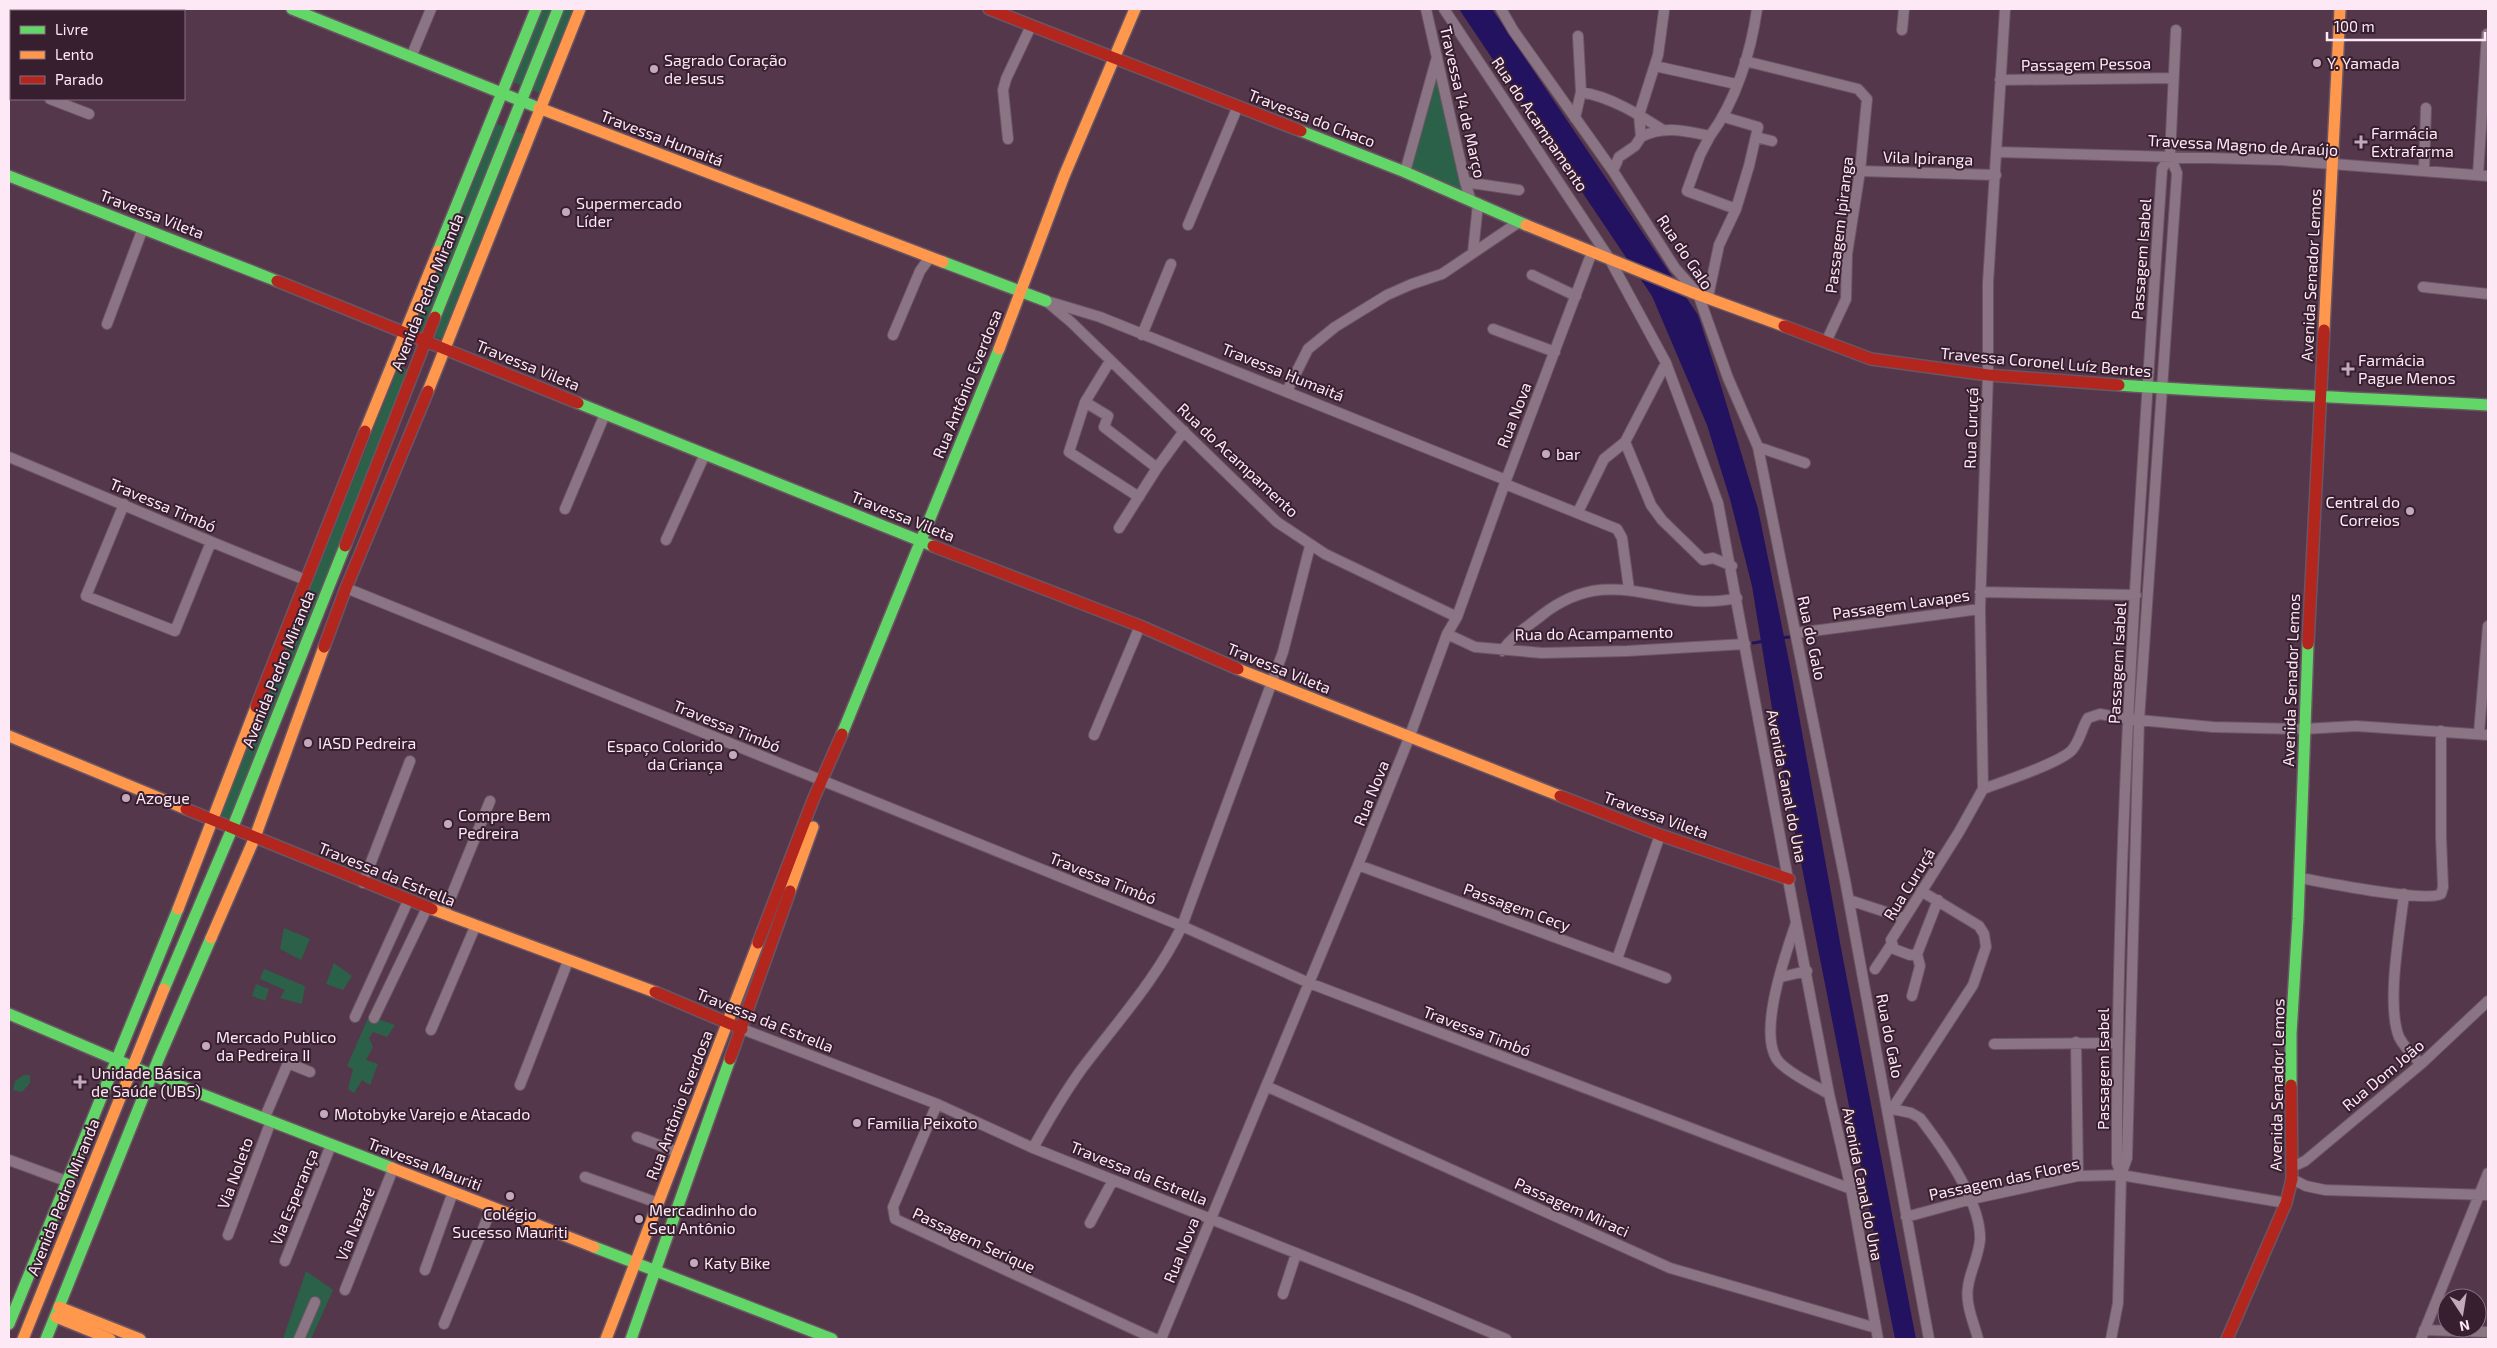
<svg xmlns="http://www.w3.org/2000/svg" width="2497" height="1348" font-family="'Exo 2',sans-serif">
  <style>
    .green { fill: #2c6149 }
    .water { fill: #23125f }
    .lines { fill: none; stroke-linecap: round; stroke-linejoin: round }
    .stream { stroke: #23125f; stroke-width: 3 }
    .street-casing { stroke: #6a5564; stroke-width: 12 }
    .fast-casing { stroke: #6a5564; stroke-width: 14 }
    .slow-casing { stroke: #6a5564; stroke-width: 14 }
    .jam-casing { stroke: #6a5564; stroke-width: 14 }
    .street { stroke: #8b7584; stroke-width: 10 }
    .fast { stroke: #63d668; stroke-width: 11 }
    .slow { stroke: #ff974d; stroke-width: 11 }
    .jam { stroke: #b3261e; stroke-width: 11 }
    .poi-dot { fill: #c2aaba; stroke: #371f2f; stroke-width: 2 }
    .labels { text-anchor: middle; stroke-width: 4; stroke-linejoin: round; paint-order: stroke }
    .poi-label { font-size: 16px; fill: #fde8f5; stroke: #371f2f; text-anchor: start }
    .street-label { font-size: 16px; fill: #fde8f5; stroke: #371f2f }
  </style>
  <rect width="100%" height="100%" fill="#54374b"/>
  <path class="green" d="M543,9H555L522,86L513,82Z
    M562,9H576L542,94L530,89Z
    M1439,62L1467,195L1408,176Z
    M497,124L506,127L424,335L414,330Z
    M513,130L526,135L446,340L432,336Z
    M399,366L410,370L232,821L219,816Z
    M284,928L310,939L301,960L280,949Z
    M334,963L352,976L343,990L326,984Z
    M264,969L305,986L302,1004L280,998L285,990L260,979Z
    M256,984L269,989L265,1001L252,996Z
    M369,1016L395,1025L387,1037L373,1032L369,1038L373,1047L366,1060L378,1064L370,1085L362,1080L354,1093L348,1089L353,1069L347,1066Z
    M24,1075H30V1083L22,1092L13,1090L15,1081Z
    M306,1271L333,1290L311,1339H283Z"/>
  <path class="water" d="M1459,9H1492L1698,315L1721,386L1758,509L1790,666L1841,948L1916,1339H1895L1779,751L1752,586L1730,499L1707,425L1652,296Z"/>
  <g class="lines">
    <path class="stream" d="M1781,638L1790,637
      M1753,643L1765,641"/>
    <defs>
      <path id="street" d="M1426,9L1465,182L1471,201
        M1444,9L1609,258L1666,363L1718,503L1796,922L1829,1094L1851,1189L1878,1339
        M1501,9L1513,30L1613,171L1675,268L1698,294L1728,378L1758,447L1845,880L1929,1339
        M1902,30L1904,9
        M411,57L431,9
        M1745,61L1858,89L1867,99L1860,171L1847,254L1846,299L1826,342
        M1655,66L1736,84
        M2000,80L2173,78
        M9,83L11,84
        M1581,92C1611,97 1638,114 1663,130
        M50,99L89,114
        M1575,118L1581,92L1578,36
        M1710,136L1700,155L1687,191L1736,209
        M1641,137C1664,125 1685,131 1710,136C1736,101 1751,52 1757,9
        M1756,137L1772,141
        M1008,139L1003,90L1006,79L1031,26
        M1996,152L2281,160L2488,176
        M1613,171L1619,157L1635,146L1641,137L1639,115L1658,55L1664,11
        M1860,171L1996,175
        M2424,171L2426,108
        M1405,172L1437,57
        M2478,175L2487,34
        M1465,182L1519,190
        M1188,225L1238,106
        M1473,252L1478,204
        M1532,275L1576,296
        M2423,287L2488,294
        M1708,297L1719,245L1736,209L1749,166L1758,127L1724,117
        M1046,301L1071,322L1277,522L1325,554L1457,617
        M1050,302L1100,317L1506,480
        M107,324L143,228
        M1493,329L1555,352
        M893,335L920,271L930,257
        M1142,335L1171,264
        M1110,361L1085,402L1069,452L1139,497
        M1287,391L1308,349L1335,327L1387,295L1412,284L1442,274L1519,222
        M1085,402L1108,416L1104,427L1157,468
        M1625,442L1651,505L1662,520L1703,560L1713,558L1732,566
        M1758,447L1805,463
        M9,457C108,498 206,541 306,580
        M1505,484L1617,529L1622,538L1629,589
        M124,504L86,596L175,631L211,542
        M565,509L605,414
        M1578,512L1604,459L1625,442L1666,363
        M1119,528L1157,468L1184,431
        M666,540L705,454
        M346,588L1182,926L1309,983L1851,1189
        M1980,592L2136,595
        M1797,633L1980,609
        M1447,634L1475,647L1542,653L1627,651L1745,644
        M1502,651C1514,634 1526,628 1542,615C1614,559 1663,615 1737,598
        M2479,733L2488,626
        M1094,735L1140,626
        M1983,789C2002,782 2060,763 2072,750C2080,741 2082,727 2088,718L2100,714L2128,719L2213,727L2304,729L2356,726L2488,735
        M1358,865L1666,978
        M2300,878C2323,882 2425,903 2441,894L2443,887L2441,837V731
        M363,883L410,761
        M2404,894C2400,930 2386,1004 2399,1037C2404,1047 2413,1056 2421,1064
        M1849,900L1904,918
        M1938,900L1917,954L1910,955L1894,949L1891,940L1959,832L1983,789L1980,609L1988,375V283L2005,9
        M444,914L490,801
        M1796,923C1786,953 1755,1038 1780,1063C1793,1076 1814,1085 1829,1094
        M1617,959L1660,835
        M1875,969L1891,945
        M1781,977L1807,971
        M1912,996L1920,966L1917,954
        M355,1017L408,901
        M374,1018L427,908
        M742,1029L937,1104L1033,1148L1411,1299L1506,1339
        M431,1030L475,927
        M2076,1042L2078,1176
        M1994,1044L2117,1043
        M520,1085L568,961
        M1266,1086L1670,1268L1876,1328
        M937,1104L893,1207L895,1219L1155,1339
        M1888,1108L1911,1113L1920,1118C1943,1148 1981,1201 1980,1239C1979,1256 1970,1271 1968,1287C1965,1304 1974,1323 1978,1339
        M1892,1109L1973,985L1986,947L1984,934L1979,926L1921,891
        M264,1119L288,1063L310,1072
        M637,1137L678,1152
        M1033,1148C1048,1121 1063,1095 1081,1070C1117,1022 1156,980 1182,926L1283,652L1310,546
        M9,1160L66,1181
        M2292,1167L2305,1161L2421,1064L2488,1001
        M2121,1175L2117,1163C2116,831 2140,500 2162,169L2170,156
        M585,1177L658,1203
        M2292,1179L2306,1186L2325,1190L2488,1195
        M1906,1217L1972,1199L2078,1176L2121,1175L2286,1203
        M1090,1223L1113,1180
        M228,1235L271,1121
        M285,1261L331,1145
        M425,1270L453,1192
        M345,1290L393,1169
        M1283,1294L1296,1254
        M444,1324L492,1207
        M2424,1330L2488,1332
        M299,1339L315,1302
        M1161,1339L1358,865L1409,738L1447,634L1457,617L1506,480L1592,252
        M2111,1339L2118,1303L2121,1175L2127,1158L2139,720L2177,173L2170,156L2176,30
        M2421,1339L2488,1173"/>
      <path id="fast" d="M292,9L539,108
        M1301,131L1405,172L1526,225
        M9,176L277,281
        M438,251L536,9
        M943,262L1046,301
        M435,317L558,9
        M2119,385C2242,394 2365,398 2488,405
        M578,403L933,546
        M842,734L999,349
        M164,989L232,829L345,546
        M9,1014L152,1075L392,1168
        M2291,1085V1034L2298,919L2308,644
        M594,1247L832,1339
        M9,1324L178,909
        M46,1339L158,1060L211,938
        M631,1339L730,1059"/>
      <path id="slow" d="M539,108L943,262
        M1526,225L1691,292L1784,326
        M2324,330L2340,9
        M999,349L1064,176L1135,9
        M428,391L580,9
        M365,431L438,251
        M1238,669L1560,796
        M9,736L186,809
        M790,891L813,827
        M178,909L256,707
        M432,909L655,992
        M211,938L255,837L324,647
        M392,1168L594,1247
        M59,1307L140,1339
        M56,1317L110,1339
        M23,1339L164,989
        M606,1339L758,943"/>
      <path id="jam" d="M989,9L1301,131
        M277,281C378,321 477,363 578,403
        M1784,326L1871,359L1988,375L2119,385
        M345,546L435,317
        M933,546L1140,626L1238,669
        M2308,644L2324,330
        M324,647L346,588L428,391
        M256,707L365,431
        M1560,796L1660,835L1789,879
        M186,809L432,909
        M758,943L813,800L842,734
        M655,992L742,1029
        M730,1059L790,891
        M2227,1339L2286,1203L2292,1179L2291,1085"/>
    </defs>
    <use href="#street" class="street-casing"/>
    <use href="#fast" class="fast-casing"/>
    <use href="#slow" class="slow-casing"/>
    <use href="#jam" class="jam-casing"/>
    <use href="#street" class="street"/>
    <use href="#fast" class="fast"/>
    <use href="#slow" class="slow"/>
    <use href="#jam" class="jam"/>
  </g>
  <g class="poi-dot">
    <circle cx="2317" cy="63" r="5"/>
    <circle cx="654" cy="69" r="5"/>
    <path d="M2358.5 134.5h5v5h5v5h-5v5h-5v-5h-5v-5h5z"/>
    <circle cx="566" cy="212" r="5"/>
    <path d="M2345.5 361.5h5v5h5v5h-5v5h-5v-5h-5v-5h5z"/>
    <circle cx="1546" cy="454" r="5"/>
    <circle cx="2410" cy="511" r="5"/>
    <circle cx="308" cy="743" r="5"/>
    <circle cx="733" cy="755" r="5"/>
    <circle cx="126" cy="798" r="5"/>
    <circle cx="448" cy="824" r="5"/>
    <circle cx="206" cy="1046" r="5"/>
    <path d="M77.5 1074.5h5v5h5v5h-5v5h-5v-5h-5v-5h5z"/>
    <circle cx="324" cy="1114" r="5"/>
    <circle cx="857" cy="1123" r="5"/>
    <circle cx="510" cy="1196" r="5"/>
    <circle cx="639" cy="1219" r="5"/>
    <circle cx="694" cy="1263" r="5"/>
  </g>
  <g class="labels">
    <g class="poi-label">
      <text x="664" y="66">Sagrado Coração<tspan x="664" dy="18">de Jesus</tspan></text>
      <text x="2327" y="69">Y. Yamada</text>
      <text x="2371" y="139">Farmácia<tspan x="2371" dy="18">Extrafarma</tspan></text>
      <text x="576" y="209">Supermercado<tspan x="576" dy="18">Líder</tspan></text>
      <text x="2358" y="366">Farmácia<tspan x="2358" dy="18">Pague Menos</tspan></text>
      <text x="1556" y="460">bar</text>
      <text x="2400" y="508" text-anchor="end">Central do<tspan x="2400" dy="18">Correios</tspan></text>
      <text x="318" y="749">IASD Pedreira</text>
      <text x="723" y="752" text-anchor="end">Espaço Colorido<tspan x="723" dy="18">da Criança</tspan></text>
      <text x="136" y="804">Azogue</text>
      <text x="458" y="821">Compre Bem<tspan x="458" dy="18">Pedreira</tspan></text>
      <text x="216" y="1043">Mercado Publico<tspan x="216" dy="18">da Pedreira II</tspan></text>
      <text x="91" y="1079">Unidade Básica<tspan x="91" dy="18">de Saúde (UBS)</tspan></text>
      <text x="334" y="1120">Motobyke Varejo e Atacado</text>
      <text x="867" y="1129">Familia Peixoto</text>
      <text x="649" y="1216">Mercadinho do<tspan x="649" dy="18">Seu Antônio</tspan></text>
      <text x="510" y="1220" text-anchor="middle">Colégio<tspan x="510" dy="18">Sucesso Mauriti</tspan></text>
      <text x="704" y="1269">Katy Bike</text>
    </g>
    <g class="street-label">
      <text transform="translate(2086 64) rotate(-1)" y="6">Passagem Pessoa</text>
      <text transform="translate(1463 102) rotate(77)" y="6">Travessa 14 de Março</text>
      <text transform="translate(1312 118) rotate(21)" y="6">Travessa do Chaco</text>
      <text transform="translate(1540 124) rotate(56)" y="6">Rua do Acampamento</text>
      <text transform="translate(662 138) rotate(21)" y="6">Travessa Humaitá</text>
      <text transform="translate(2243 145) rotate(3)" y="6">Travessa Magno de Araújo</text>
      <text transform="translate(1928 158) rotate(2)" y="6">Vila Ipiranga</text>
      <text transform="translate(152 214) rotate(21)" y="6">Travessa Vileta</text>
      <text transform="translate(1839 225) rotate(-83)" y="6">Passagem Ipiranga</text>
      <text transform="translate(1685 252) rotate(56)" y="6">Rua do Galo</text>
      <text transform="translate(2141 259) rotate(-86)" y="6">Passagem Isabel</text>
      <text transform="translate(2311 275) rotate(-87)" y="6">Avenida Senador Lemos</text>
      <text transform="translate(427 292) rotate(-68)" y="6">Avenida Pedro Miranda</text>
      <text transform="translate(2046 362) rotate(5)" y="6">Travessa Coronel Luíz Bentes</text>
      <text transform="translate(528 365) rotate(22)" y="6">Travessa Vileta</text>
      <text transform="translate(1283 372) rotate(22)" y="6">Travessa Humaitá</text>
      <text transform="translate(967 384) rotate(-68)" y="6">Rua Antônio Everdosa</text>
      <text transform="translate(1514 415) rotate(-69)" y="6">Rua Nova</text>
      <text transform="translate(1971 428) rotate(-88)" y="6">Rua Curuçá</text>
      <text transform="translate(1238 460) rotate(43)" y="6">Rua do Acampamento</text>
      <text transform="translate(163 505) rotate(23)" y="6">Travessa Timbó</text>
      <text transform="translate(903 516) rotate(22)" y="6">Travessa Vileta</text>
      <text transform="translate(1901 604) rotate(-8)" y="6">Passagem Lavapes</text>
      <text transform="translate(1594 633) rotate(-1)" y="6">Rua do Acampamento</text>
      <text transform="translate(1812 638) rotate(78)" y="6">Rua do Galo</text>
      <text transform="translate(2117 663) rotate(-87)" y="6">Passagem Isabel</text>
      <text transform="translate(1279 668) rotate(22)" y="6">Travessa Vileta</text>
      <text transform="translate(278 669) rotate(-68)" y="6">Avenida Pedro Miranda</text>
      <text transform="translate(2291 680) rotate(-88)" y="6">Avenida Senador Lemos</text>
      <text transform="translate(727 726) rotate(22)" y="6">Travessa Timbó</text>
      <text transform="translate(1787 786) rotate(79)" y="6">Avenida Canal do Una</text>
      <text transform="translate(1371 793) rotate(-68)" y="6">Rua Nova</text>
      <text transform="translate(1656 815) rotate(20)" y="6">Travessa Vileta</text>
      <text transform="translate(387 874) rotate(22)" y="6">Travessa da Estrella</text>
      <text transform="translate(1103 878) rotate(22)" y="6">Travessa Timbó</text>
      <text transform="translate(1909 884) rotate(-58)" y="6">Rua Curuçá</text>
      <text transform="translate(1517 907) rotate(20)" y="6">Passagem Cecy</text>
      <text transform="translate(765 1020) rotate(22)" y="6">Travessa da Estrella</text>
      <text transform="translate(1477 1031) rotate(21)" y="6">Travessa Timbó</text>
      <text transform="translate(1890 1036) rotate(79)" y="6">Rua do Galo</text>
      <text transform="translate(2103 1069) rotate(-90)" y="6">Passagem Isabel</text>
      <text transform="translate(2383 1075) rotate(-40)" y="6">Rua Dom João</text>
      <text transform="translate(2277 1085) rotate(-89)" y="6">Avenida Senador Lemos</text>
      <text transform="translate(679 1105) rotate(-69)" y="6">Rua Antônio Everdosa</text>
      <text transform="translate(425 1164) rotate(21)" y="6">Travessa Mauriti</text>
      <text transform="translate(235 1173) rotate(-70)" y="6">Via Noleto</text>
      <text transform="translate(1139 1173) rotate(22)" y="6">Travessa da Estrella</text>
      <text transform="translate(2004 1179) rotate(-12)" y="6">Passagem das Flores</text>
      <text transform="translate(1863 1184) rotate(79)" y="6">Avenida Canal do Una</text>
      <text transform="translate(63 1197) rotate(-68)" y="6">Avenida Pedro Miranda</text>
      <text transform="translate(294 1197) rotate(-68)" y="6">Via Esperança</text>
      <text transform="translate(1572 1207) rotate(24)" y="6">Passagem Miraci</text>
      <text transform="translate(355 1224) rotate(-68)" y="6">Via Nazaré</text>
      <text transform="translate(974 1240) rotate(25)" y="6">Passagem Serique</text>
      <text transform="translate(1181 1250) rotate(-68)" y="6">Rua Nova</text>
    </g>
  </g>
  <rect width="2497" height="1348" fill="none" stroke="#fde8f5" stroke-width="20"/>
  <rect x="10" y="10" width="175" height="90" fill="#371f2f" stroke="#866f7e"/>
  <rect x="20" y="26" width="25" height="8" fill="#63d668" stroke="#866f7e"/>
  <text x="55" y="35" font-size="15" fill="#fde8f5">Livre</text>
  <rect x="20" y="51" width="25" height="8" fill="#ff974d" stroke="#866f7e"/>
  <text x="55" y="60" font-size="15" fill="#fde8f5">Lento</text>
  <rect x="20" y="76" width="25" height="8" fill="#b3261e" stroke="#866f7e"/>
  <text x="55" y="85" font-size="15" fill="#fde8f5">Parado</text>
  <g transform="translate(2462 1313) rotate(168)"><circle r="24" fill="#371f2f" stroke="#866f7e"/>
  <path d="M0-4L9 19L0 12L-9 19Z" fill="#c2aaba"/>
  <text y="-8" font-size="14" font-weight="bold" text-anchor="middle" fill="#fde8f5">N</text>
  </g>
  <path d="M2327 32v8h158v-8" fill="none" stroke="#fde8f5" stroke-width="2.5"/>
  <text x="2334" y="32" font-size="15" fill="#fde8f5" stroke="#371f2f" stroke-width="4" paint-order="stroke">100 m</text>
</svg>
